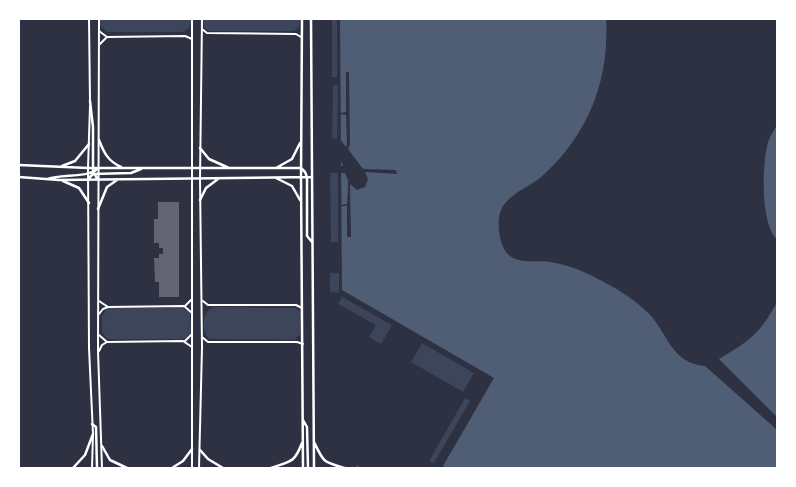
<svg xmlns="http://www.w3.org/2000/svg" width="796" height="487" font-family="'Roboto Serif',serif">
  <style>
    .green { fill: #3c4559 }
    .water { fill: #4f5d75 }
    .pier { fill: #2d3142 }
    .building { fill: #626471 }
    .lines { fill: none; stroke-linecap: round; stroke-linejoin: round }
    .minor { stroke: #fff; stroke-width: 2 }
    .tertiary { stroke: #fff; stroke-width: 2.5 }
  </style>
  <rect width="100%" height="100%" fill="#2d3142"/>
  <path class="green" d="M100,19H191C191,25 190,29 183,32H107L100,25Z
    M203,19H300L299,26L296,30L292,31H208L204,28Z
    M332,19H337V77H332Z
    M333,85H338L337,139L332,138Z
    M330,173H338V242H331Z
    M330,273H339V293L330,292Z
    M342,297L392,325L381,344L369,337L376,325L338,304Z
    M214,307L296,308L301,313L300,335L294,340L210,339C200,333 202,310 214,307Z
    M108,308H183L190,313L191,332L185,339H107L102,332V316Z
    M422,343L474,373L463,392L411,362Z
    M465,398L470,401L434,463L429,461Z"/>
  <path class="water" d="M340,19H606C607,28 606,36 606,45C603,97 580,143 541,177C529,187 507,195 501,210C496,222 499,248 510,256C520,264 538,260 550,262C572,265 594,276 613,287C627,295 641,305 652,317C669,338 673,363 705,366L774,427L777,431V468H446L443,466L494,378L342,290Z
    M777,125V240C760,222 762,165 768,142C770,136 774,130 777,125Z
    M777,302V417L719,359C749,341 760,334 777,302Z"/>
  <path class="pier" d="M346,72H349L350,145L348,149L363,169L396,170L397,174L365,172L368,179L365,187L357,190L350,184L351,237H347V206H341V205L347,204L348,188V180L345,173H340V166H343L340,157V139L346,147L347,145L346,115L340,114V113L346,112Z"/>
  <path class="building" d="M158,202H179V297H159V282H155L154,258H159V254H163V248H159V243H154V219H158Z"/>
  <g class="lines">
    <path class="minor" d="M89,19L90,101
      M99,19L98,351L102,468
      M192,19V468
      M202,29L207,33L296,34L301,37
      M99,31L107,37L185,36L192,39
      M100,44L107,37
      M90,106L88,168L89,348L93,434L92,468
      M99,301L108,307L184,306L192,313
      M203,301L208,305H296L302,308
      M185,306L192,299
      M99,314L103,309L108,307
      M99,335L107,342L183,341L192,347
      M202,337L208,342H297L303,344
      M185,341L192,334
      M99,351L102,345L107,342
      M199,468L202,347L200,179L202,19
      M316,468H400"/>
    <path class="tertiary" d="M302,19L301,177L303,468
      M311,19L314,468
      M90,101L93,127V172L97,178
      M99,140C104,153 108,161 121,167
      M200,148L209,159L229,168
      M19,165L88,168H301
      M62,166L75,161L89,144
      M276,168L292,159L300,143
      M301,168L305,172L307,177V236L312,242
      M19,177L59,180L312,177
      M276,178L292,186L300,200
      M48,179C61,174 91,178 98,168
      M88,179L93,174L131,173L141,169
      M63,181L79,188L89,203
      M200,200L206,188L218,179
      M98,209L107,187L117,180
      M303,420L307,427L308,468
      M92,424L96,427L97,468
      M314,442C324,463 323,462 345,468
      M102,446L110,460L127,468
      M200,450L208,459L223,468
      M73,468L85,455L93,434
      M172,468L183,461L192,449
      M271,468C290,461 294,464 302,443
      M357,468H358"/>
  </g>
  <rect width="796" height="487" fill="none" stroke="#ffffff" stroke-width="40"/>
</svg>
